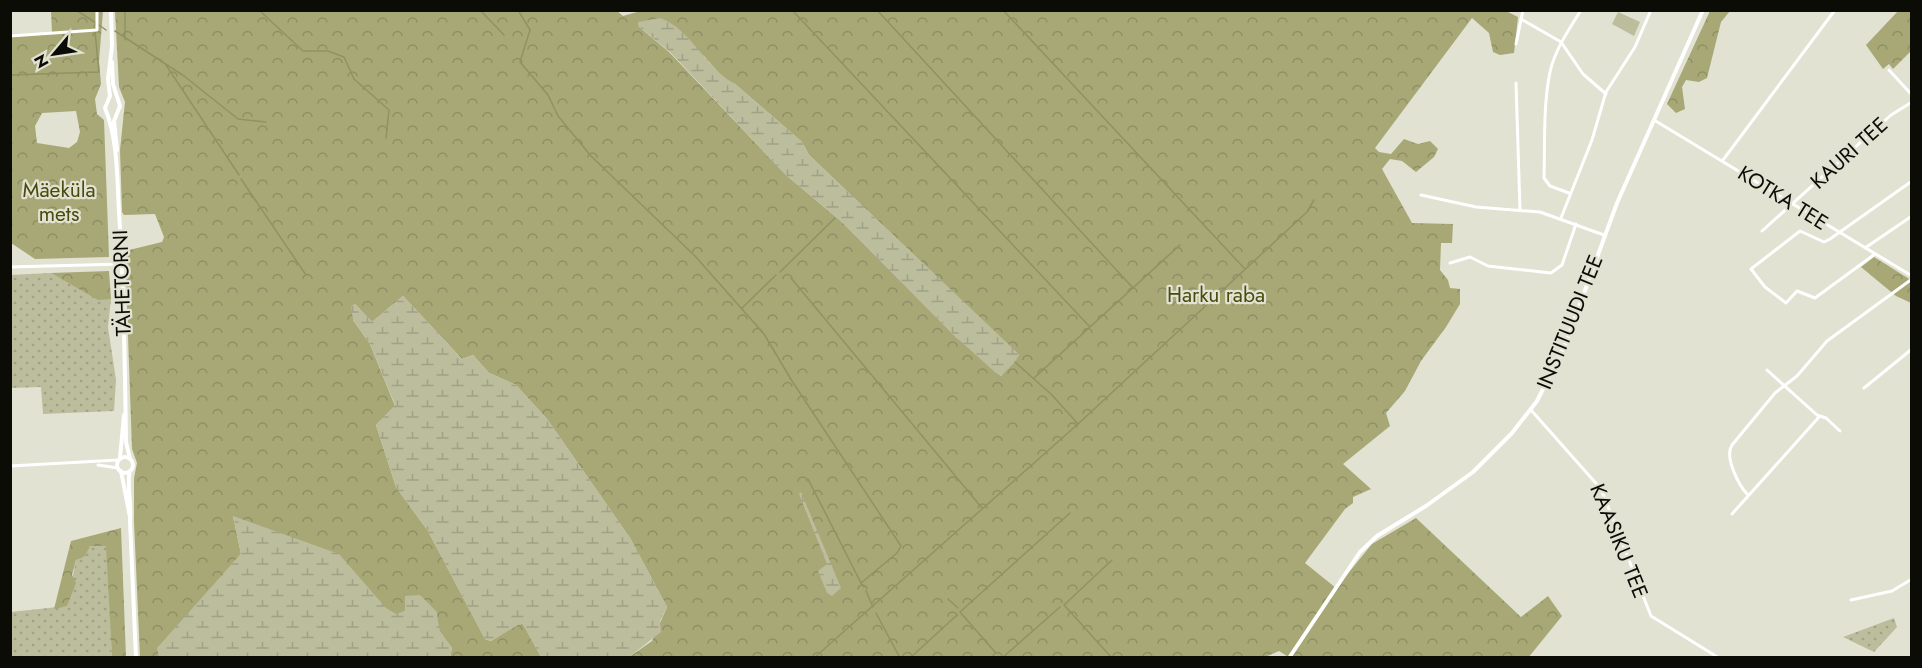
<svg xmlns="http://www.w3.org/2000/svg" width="1922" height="668" font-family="Jost,sans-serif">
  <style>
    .grass { fill: url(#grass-dots) }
    .forest { fill: url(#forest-crowns); fill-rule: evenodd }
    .wetland { fill: url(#wetland-marsh) }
    .park { fill: #bbbd9c }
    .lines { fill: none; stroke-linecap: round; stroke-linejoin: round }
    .stream { stroke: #919261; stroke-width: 1.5 }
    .minor { stroke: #fff; stroke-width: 3 }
    .tertiary { stroke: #fff; stroke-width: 4 }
    .labels { text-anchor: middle; stroke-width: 4.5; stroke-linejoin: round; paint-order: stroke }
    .street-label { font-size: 21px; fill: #0c0c07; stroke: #e1e2d2 }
    .park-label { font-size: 21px; fill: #4a4a0e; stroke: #e1e2d2 }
  </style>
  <defs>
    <pattern id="grass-dots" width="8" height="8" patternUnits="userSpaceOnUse" patternTransform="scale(1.5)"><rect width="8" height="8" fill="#bbbd9c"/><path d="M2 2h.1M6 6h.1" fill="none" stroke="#a0a185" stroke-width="1.8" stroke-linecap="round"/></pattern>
    <pattern id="forest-crowns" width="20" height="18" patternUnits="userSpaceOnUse" patternTransform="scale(1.5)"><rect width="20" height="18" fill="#a7a876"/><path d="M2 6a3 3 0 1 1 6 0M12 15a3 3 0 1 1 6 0" fill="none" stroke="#8f8f65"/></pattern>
    <pattern id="wetland-marsh" width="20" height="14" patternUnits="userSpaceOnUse" patternTransform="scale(1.5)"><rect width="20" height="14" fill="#bbbd9c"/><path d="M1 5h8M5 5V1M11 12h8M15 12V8" fill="none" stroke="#a0a185"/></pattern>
  </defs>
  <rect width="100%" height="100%" fill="#e1e2d2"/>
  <path class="grass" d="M51,273L98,299H111L108,327L116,380L114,411L43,414L41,387L11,388L10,275Z
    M90,546H107L112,657L11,658V612L67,606L76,560Z
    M1894,618L1897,627L1874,652L1843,637Z"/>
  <path class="forest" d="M616,10L623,16L644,10L1506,11L1518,17L1514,53L1500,55L1493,52L1489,33L1472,18L1375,148L1379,152L1391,154L1404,139L1418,144L1430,141L1438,149L1434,157L1416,172L1402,161L1390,159L1382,169L1412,223L1453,224L1452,243H1441L1440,270L1448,280L1450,288L1460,289V304L1446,327L1421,361L1405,391L1386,413L1390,426L1343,464L1371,489L1353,497V503L1345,509L1305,563L1336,588L1372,544L1416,518L1521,617L1548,596L1562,616L1528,658H1290L1279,651L1263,658L629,657L652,641L667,607L630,538L547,419L516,385L489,373L473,355L462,359L403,296L372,322L355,304L353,320L370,344L395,406L376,425L396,487L428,531L485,639L491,641L518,624H523L541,657H450L452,648L439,631L436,611H405L396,615L233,516L241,554L158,648L159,657H140L134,522V478L137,463L132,449L125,251L162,242L164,237L155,214L124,215L122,212L120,150L125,102L119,87L115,11ZM638,26L704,56L724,79L735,84L802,142L809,155L1019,355L1001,376L956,337L843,223L786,175L669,52Z
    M1899,10L1911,11V51L1893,69L1889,64L1883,69L1866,45Z
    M51,11H103L99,61L101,84L95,99L97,114L104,120L109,257L35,259L11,243L10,36L52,33ZM76,111L80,132L77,142L69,148L37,143L35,126L42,113Z
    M1710,11H1730L1721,22L1707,78L1699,82L1686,80L1682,87L1685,109L1676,113L1667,104Z
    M1874,257L1911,280V303L1896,296L1861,267Z
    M109,271L111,299L98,300L51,273Z
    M121,528L126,657H112L106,546H90L85,556L76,560L72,575L76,583L67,606L54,609L71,541Z"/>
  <path class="wetland" d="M660,18C690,28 707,70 735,84L802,142L809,155L1006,342L1019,355L1015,362L1001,376L996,373L956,337L843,223L786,175L670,52L638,26V22Z
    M403,296L462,359L473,355L489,373L516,385L547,419L630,538L667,607L660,621L661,632L629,657H541L523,624L518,625L491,641L485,639L428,531L396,487L376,425L395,405L370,344L353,320L351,306L355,304L372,322Z
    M801,492L841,588L832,596L827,593L818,571L827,564L799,494Z
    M233,516L339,554L386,608L396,614L405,611V596L420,595L436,611L440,631L452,648L450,657H159L157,648L241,554Z"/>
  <path class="park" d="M1618,12L1640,22L1634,36L1612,24Z"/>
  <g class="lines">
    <path class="stream" d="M76,10L96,23L94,27
      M125,10V40
      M259,10L303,51H328L344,57L354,79L389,110L386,138
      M480,10L504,35
      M518,10L530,30L520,62L548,95L558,116L591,156L695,256L764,334L792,381L901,546L897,553L861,583L864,587
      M792,10L1090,327
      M877,10L1133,288
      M1003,10L1244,268
      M99,25L106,30
      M115,31L184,76L238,119L266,122
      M166,65L239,175
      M10,75L99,72L95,32
      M241,179L306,275
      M780,272L835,218
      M791,278L982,508
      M742,308L776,275
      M1015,362L1052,395L1078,424
      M1034,378L1180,245
      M808,479L861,583
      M866,591L873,607
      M948,599L958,608
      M876,613L900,658
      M995,652L960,612L1070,513
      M814,658L1078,424L1307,212L1314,200
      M910,658L957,615
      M1002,658L1060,607
      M1112,658L1064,605L1112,560"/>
    <path class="minor" d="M1521,19L1561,42L1583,74L1606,94
      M10,36L97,30V10
      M1516,44L1523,10
      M1889,70L1912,95
      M1516,83L1520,210
      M1654,120L1912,276
      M1723,160L1835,10
      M1569,193L1550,186L1544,178C1545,144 1543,106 1550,72C1555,49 1569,30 1581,10
      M1421,195L1476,207L1540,212L1604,235
      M1561,218L1592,140L1606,92L1635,47L1651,10
      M1762,231L1891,115L1912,102
      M1865,248L1912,216
      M1875,254L1815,298L1797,291L1786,303L1765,287L1751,269L1800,231L1824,242L1830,239L1912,181
      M1450,263L1470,257L1488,266L1551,273L1562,265L1576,224
      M10,267L122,264
      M1767,370L1817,415L1826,418L1840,431
      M1864,388L1912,349
      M1531,410L1601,489L1651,616L1719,658
      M98,465L118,468
      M10,466L118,460
      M1748,495C1739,486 1724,457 1732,445L1775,393L1797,376L1827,341L1912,279
      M1732,514L1819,417
      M1851,600L1892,591L1912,579"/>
    <path class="tertiary" d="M111,10L112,46
      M112,46L108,79L110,96L105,108C118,140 117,177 119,212C124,289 125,365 126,442L130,459
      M112,62L113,84L120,106L114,121L117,150
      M117 465a8 8 0 1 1 16 0a8 8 0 1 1-16 0Z
      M120,458L124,415
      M121,471L130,517
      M130,471C126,481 132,505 130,521L136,658
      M1289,658L1360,552L1377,536L1426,506L1473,472L1512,433L1537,401L1565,345L1617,203L1703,10"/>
  </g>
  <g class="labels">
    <g class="street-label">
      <text transform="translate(1849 153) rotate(-42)" y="7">KAURI TEE</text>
      <text transform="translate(1783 198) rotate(32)" y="7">KOTKA TEE</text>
      <text transform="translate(122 283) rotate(-92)" y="7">TÄHETORNI</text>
      <text transform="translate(1570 322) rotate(-68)" y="7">INSTITUUDI TEE</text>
      <text transform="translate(1619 541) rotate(68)" y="7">KAASIKU TEE</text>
    </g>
    <g class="park-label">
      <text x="59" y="197">Mäeküla<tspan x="59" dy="24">mets</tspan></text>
      <text x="1216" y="302">Harku raba</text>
    </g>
  </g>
  <rect width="1922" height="668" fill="none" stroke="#0c0c07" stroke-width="24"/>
  <g transform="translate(54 54) rotate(241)" stroke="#e1e2d2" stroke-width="4.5" paint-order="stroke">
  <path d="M0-4.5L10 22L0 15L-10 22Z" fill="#0c0c07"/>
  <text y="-9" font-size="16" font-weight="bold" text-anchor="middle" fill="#0c0c07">N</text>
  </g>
</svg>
